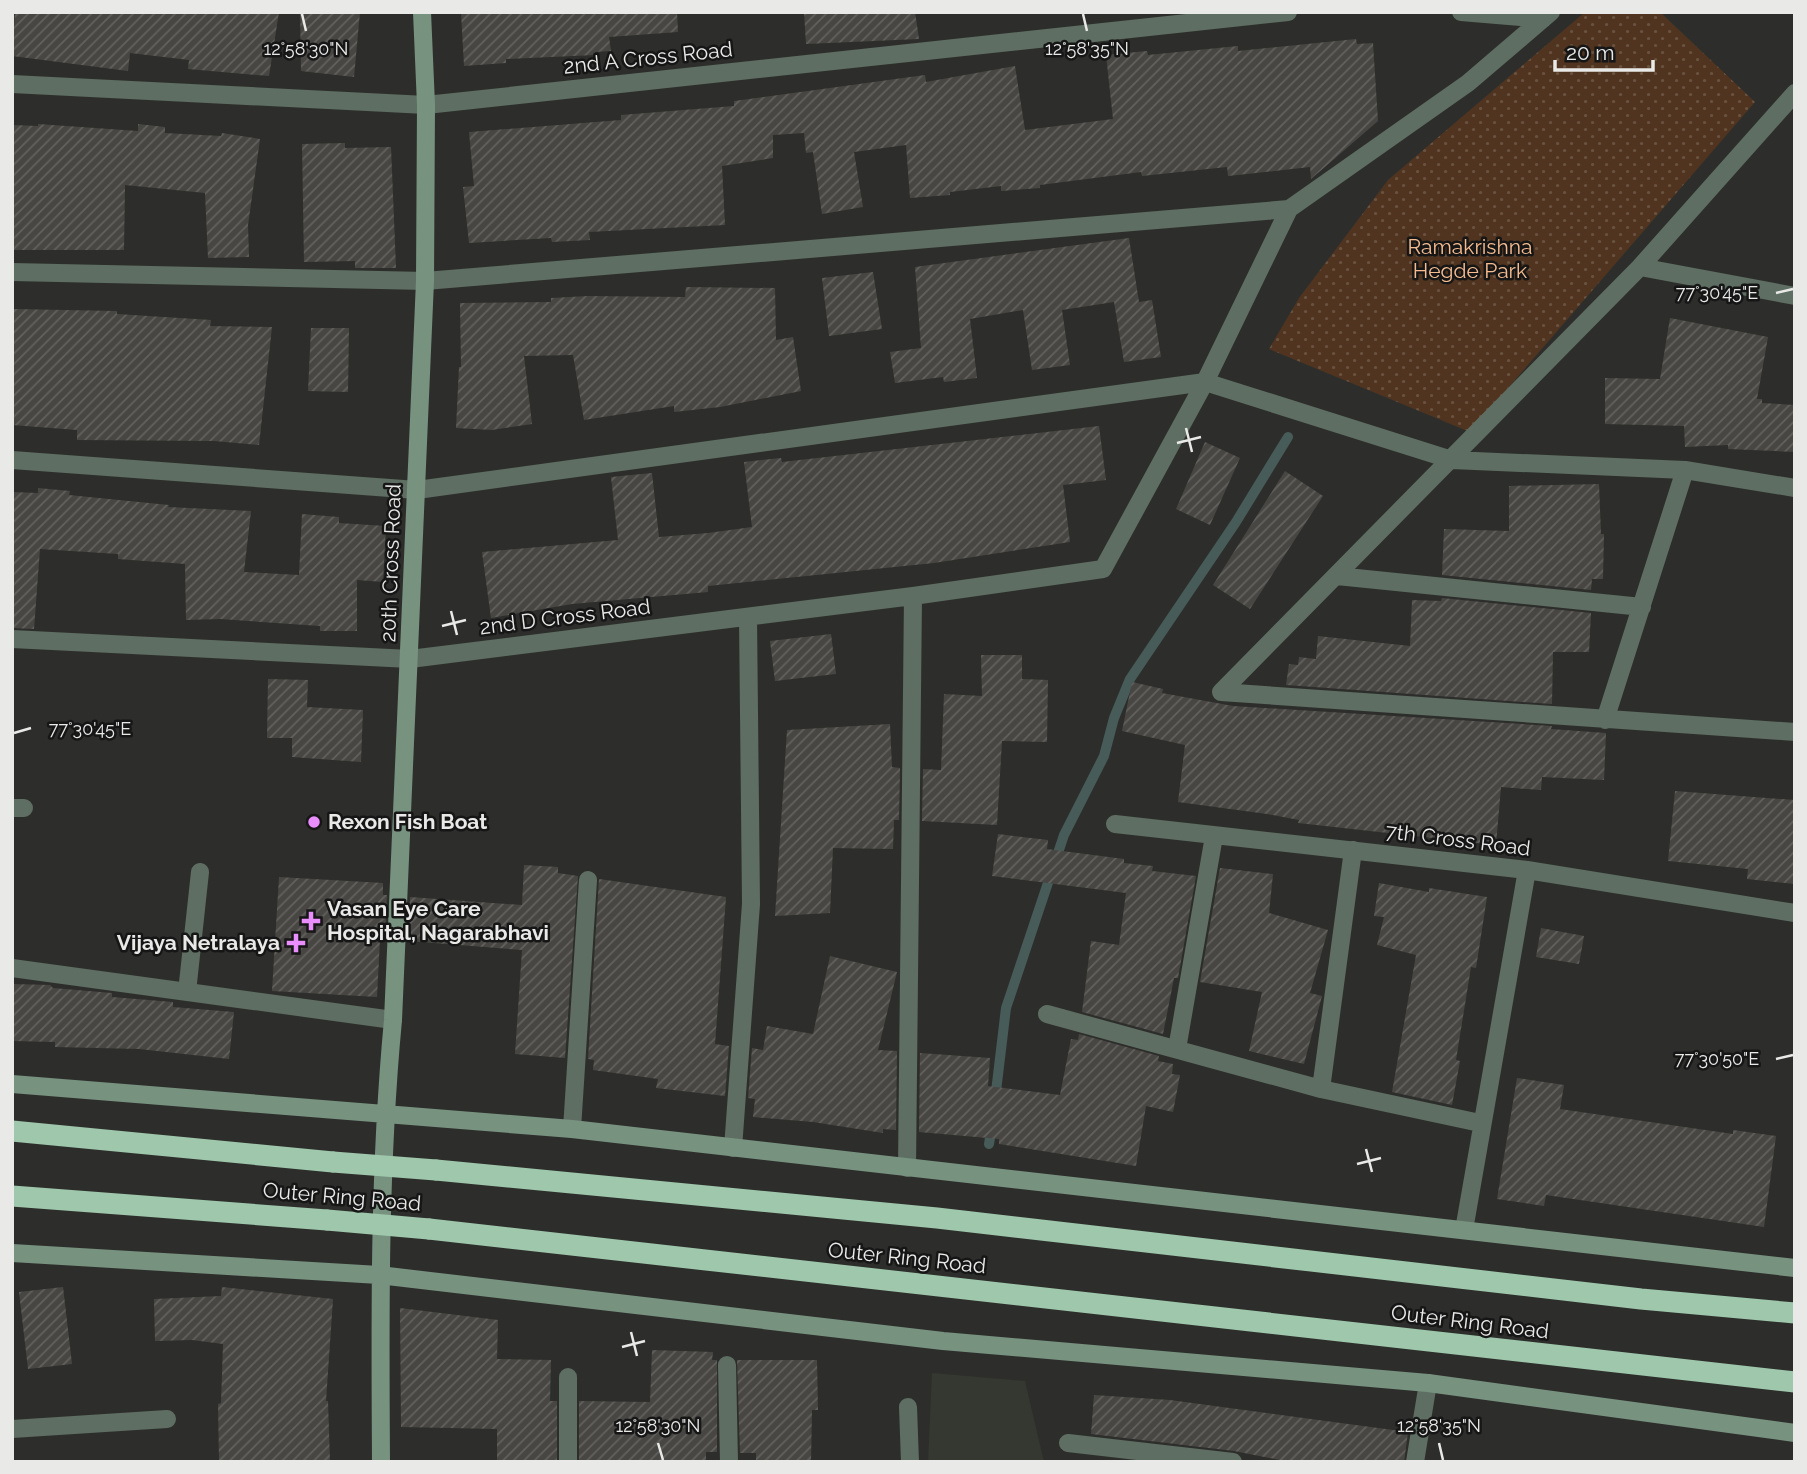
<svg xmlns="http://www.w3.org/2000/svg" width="1807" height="1474" font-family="Raleway,sans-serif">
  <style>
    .built { fill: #353830 }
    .park { fill: url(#park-dots) }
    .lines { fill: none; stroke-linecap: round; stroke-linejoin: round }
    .stream { stroke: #475b59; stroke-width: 10 }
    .building { fill: url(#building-hatch) }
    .street { stroke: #5e6e63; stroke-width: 18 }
    .secondary { stroke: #789280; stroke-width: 18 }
    .highway { stroke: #9ec7ac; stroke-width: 21 }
    .highway-bridge { stroke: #9ec7ac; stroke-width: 21 }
    .ticks { fill: none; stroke: #e9eae8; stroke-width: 2.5 }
    .poi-dot { fill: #ea8dfd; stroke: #151615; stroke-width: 2.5 }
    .labels { text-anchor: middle; stroke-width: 5; stroke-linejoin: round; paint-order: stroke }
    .street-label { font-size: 21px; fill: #e9eae8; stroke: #151615 }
    .park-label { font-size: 21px; fill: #f6bc90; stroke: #151615 }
    .poi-label { font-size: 21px; font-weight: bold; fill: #e9eae8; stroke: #151615; text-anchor: start }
    .ticks-label { font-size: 18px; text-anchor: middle; fill: #e9eae8; stroke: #151615; stroke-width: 5; stroke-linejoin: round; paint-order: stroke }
  </style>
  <defs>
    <pattern id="park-dots" width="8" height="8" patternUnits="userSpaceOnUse" patternTransform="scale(1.75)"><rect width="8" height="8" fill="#50341f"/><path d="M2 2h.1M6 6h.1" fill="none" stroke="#695240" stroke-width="1.8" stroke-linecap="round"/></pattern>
    <pattern id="building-hatch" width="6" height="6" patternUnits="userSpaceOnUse" patternTransform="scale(1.75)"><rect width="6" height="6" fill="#474643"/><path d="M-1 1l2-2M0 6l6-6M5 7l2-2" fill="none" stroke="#62615e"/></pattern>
  </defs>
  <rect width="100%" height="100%" fill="#2d2e2b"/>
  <path class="built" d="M932,1373L1025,1381L1044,1462H928Z"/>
  <path class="park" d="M1585,12H1660L1755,102L1470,432L1269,349L1299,298L1388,180Z"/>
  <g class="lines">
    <path class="stream" d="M995,1100L1006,1008L1064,835L1104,756L1114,718L1130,679L1236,522L1288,437
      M989,1144L992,1126"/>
  </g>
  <path class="building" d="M15,12H279L269,76L188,69L189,60L130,53L128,71L12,56Z
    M300,12H360L354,77L301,71Z
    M461,12H677L678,32L609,37L611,51L595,52V55L506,59V63L464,66Z
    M804,12H915L919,39L806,44Z
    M1356,39L1357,44L1373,43L1378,121L1311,179L1310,167L1228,176L1227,167L1142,176L1141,172L1040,185V188L1001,191V186L950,192V195L910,198L906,145L854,152L863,207L822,214L813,152L806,153L804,133L773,135V158L722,166L725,225L589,232L590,240L552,242L551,238L469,243L463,187L474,186L469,132L621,120V115L734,106V101L925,75L926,82L1015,66L1025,130L1113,119L1106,55L1147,51L1148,55L1238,46V51Z
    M38,124L138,131V124L165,127V133L221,136L222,133L260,139L248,225L249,257L208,258L205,193L125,185L124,250H12V125L38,126Z
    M345,143V148L391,147L396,268H355V261L304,262L302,144Z
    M1129,238L1139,302L1152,300L1161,357L1124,362L1114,302L1062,310L1070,365L1032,370L1023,310L970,319L977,378L944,382L943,377L895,383L890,352L921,348L915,267Z
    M873,272L882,329L829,336L822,278Z
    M686,287L775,288L776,340L793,337L801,391L720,407L674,412V406L584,420L573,355L524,356L532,424L492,430L456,428L459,367H461L460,303L551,302V298L588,296L685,297Z
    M12,309L117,311V314L211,320L210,326L272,327L259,445L214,441L77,440V430L12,425Z
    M1670,318L1768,337L1757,399H1762V403L1795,405V452L1728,449V445L1685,447L1684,426L1605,424V378L1660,379Z
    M311,328H349L348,392L308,391Z
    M1099,426L1106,480L1063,485L1070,542L934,563L708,586V592L572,604L491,618L482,552L618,540L611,477L652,473L659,537L708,533L752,527L744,462L781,458L782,462Z
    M1205,442L1240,458L1210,525L1176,509Z
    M1285,471L1323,496L1250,609L1213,585Z
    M1599,484L1601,534H1604L1603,579H1592L1591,590L1442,575L1444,529L1509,531V486Z
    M38,488L70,491L69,495L169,505L168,507L251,511L244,572L299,575L302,514L339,517V523L386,526L383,582L357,580V631H320V626L220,619L186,620L185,564L118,559V554L40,549L34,629L12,628V492L38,493Z
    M1442,598L1591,613L1589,652H1553L1552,704L1286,685L1289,664L1298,665L1299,657L1316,659L1318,636L1410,646L1412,600L1441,601Z
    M831,634L836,674L775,681L770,641Z
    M981,655H1022V679L1048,680L1047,742L1002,741L997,825L922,821L923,769L941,770L944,694L982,696Z
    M268,679L308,680L307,707L363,710L361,762L292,757V738H267Z
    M1132,682L1163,689L1162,693L1233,706L1552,726L1551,729L1606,733L1604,780L1542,777L1541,790L1501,787L1496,845L1298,823L1299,820L1267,814L1178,802L1185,745L1122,731Z
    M890,724L892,767L900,768L899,820H894L893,849L833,848L830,913L775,916L787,730Z
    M1675,791L1795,800V884L1747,879L1748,869L1668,861Z
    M998,834L1048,840L1047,849L1124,859V863L1153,866L1152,871L1196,876L1178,978H1174L1163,1034L1082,1012L1091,941L1119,945L1126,893L992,876Z
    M524,865L558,867V873L578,876L565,1058L515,1054L522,950L408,941L410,897L522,905Z
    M1220,868L1273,874L1269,913L1328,930L1310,993L1322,996L1304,1064L1249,1051L1262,992L1200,982Z
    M279,877L383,883V895H387L385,940L380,939L377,997L272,991Z
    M599,879L726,897L715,1044L729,1046L725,1096L656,1088L658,1079L593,1070L594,1060L588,1059Z
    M1379,883L1429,892V888L1487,897L1476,968L1471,967L1456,1060L1460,1061L1452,1105L1392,1092L1416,955L1377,945L1384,917L1374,916Z
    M1541,928L1584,936L1579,964L1536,957Z
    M830,956L897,972L878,1050L897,1051L896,1130L883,1129V1133L813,1122L753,1117L755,1099L748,1098L752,1048L763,1050L767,1026L813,1034Z
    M12,984L50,985L53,988L112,993V997L173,1002V1007L234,1012L229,1059L139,1049L55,1047V1042L12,1041Z
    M1079,1034L1159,1056L1158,1061L1173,1064L1172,1074L1180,1075L1173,1112L1146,1106L1136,1166L999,1144V1139L919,1132L920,1053L990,1058L988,1086L1060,1095L1071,1039L1078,1040Z
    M1517,1078L1564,1085L1560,1109L1733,1134V1130L1776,1136L1764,1227L1546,1195L1544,1206L1497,1199Z
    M63,1287L72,1364L28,1369L19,1292Z
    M222,1287L333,1299L326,1401H328L330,1462H219L218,1404L221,1403L223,1344L192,1340L155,1341L154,1299L221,1296Z
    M400,1308L498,1320L497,1359L551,1360L550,1401H557V1462H497V1429L401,1427Z
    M652,1350L713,1352L712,1360H717V1452H706V1462H579V1401L650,1402Z
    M737,1360H817L818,1410H812L811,1462H756V1453H740Z
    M1094,1395L1170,1400L1408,1432L1404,1462H1290L1234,1451L1091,1434Z"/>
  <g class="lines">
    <path class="street" d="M1461,12L1543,19
      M12,84L426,105L1288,12
      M1640,267L1795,296
      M12,272L425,281L1289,209
      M12,460L417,490L1205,382L1452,460L1685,470L1795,488
      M1337,576L1642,607
      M12,639L410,659L913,596L1103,569L1205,382L1289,209L1468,83L1551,12
      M1221,692L1640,267L1795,93
      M1221,692L1795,732
      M1605,720L1685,470
      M12,808H24
      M1115,824L1527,870L1795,913
      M1353,850L1321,1089L1480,1123
      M12,968L393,1020
      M187,992L200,872
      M1047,1014L1321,1089
      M1177,1049L1214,836
      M572,1129L588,880
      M733,1148L751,904L748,617
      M907,1168L913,596
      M1464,1230L1527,870
      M727,1365L729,1462
      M908,1407L910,1462
      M12,1429L167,1419
      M1068,1443L1233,1462
      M568,1462V1377
      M1415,1462L1428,1383"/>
    <path class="secondary" d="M12,1084L572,1129L1795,1268
      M12,1253L379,1275L943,1341L1428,1383L1795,1433
      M381,1462C380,1314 379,1167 393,1020L425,281L426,105L422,12"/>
    <path class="highway" d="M12,1131L333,1162
      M436,1170L937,1218L1641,1299L1795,1313
      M12,1196L327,1220
      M429,1229L1795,1382"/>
    <path class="highway-bridge" d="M333,1162L436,1170
      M327,1220L429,1229"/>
  </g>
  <path class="ticks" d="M302,14L306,31M1083,14L1087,31M1776,293L1793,289M1186,428L1192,452M1177,443L1201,437M451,611L457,635M442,626L466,620M14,733L31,728M1776,1059L1793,1055M1366,1149L1372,1172M1357,1164L1381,1158M631,1332L637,1356M622,1347L645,1341M658,1443L663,1460M1439,1443L1443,1460"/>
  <g class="poi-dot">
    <circle cx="314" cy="822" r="7"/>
    <path d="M307.5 910.5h7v7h7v7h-7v7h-7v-7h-7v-7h7z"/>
    <path d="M292.5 932.5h7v7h7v7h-7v7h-7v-7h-7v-7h7z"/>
  </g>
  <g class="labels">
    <g class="street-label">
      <text transform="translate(648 58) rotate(-6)" y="7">2nd A Cross Road</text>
      <text transform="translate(391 563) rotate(-88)" y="7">20th Cross Road</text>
      <text transform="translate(565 617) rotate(-7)" y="7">2nd D Cross Road</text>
      <text transform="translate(1458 840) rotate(7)" y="7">7th Cross Road</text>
      <text transform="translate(342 1197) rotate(5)" y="7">Outer Ring Road</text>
      <text transform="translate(907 1258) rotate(6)" y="7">Outer Ring Road</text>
      <text transform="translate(1470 1322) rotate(7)" y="7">Outer Ring Road</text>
    </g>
    <g class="park-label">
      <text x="1470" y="254">Ramakrishna<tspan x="1470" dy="24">Hegde Park</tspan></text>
    </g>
    <g class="poi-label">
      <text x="328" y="829">Rexon Fish Boat</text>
      <text x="327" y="916">Vasan Eye Care<tspan x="327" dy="24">Hospital, Nagarabhavi</tspan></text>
      <text x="280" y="950" text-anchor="end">Vijaya Netralaya</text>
    </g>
  </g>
  <g class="ticks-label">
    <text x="306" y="55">12°58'30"N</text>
    <text x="1087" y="55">12°58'35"N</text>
    <text x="1717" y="299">77°30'45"E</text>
    <text x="90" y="735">77°30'45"E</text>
    <text x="1717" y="1065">77°30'50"E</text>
    <text x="658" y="1432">12°58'30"N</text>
    <text x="1439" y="1432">12°58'35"N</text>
  </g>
  <rect width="1807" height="1474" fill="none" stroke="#e9eae8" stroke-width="28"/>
  <path d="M1555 60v10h98v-10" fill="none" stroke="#e9eae8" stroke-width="3.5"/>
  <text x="1566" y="60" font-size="21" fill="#e9eae8" stroke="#151615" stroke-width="5" paint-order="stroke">20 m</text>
</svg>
